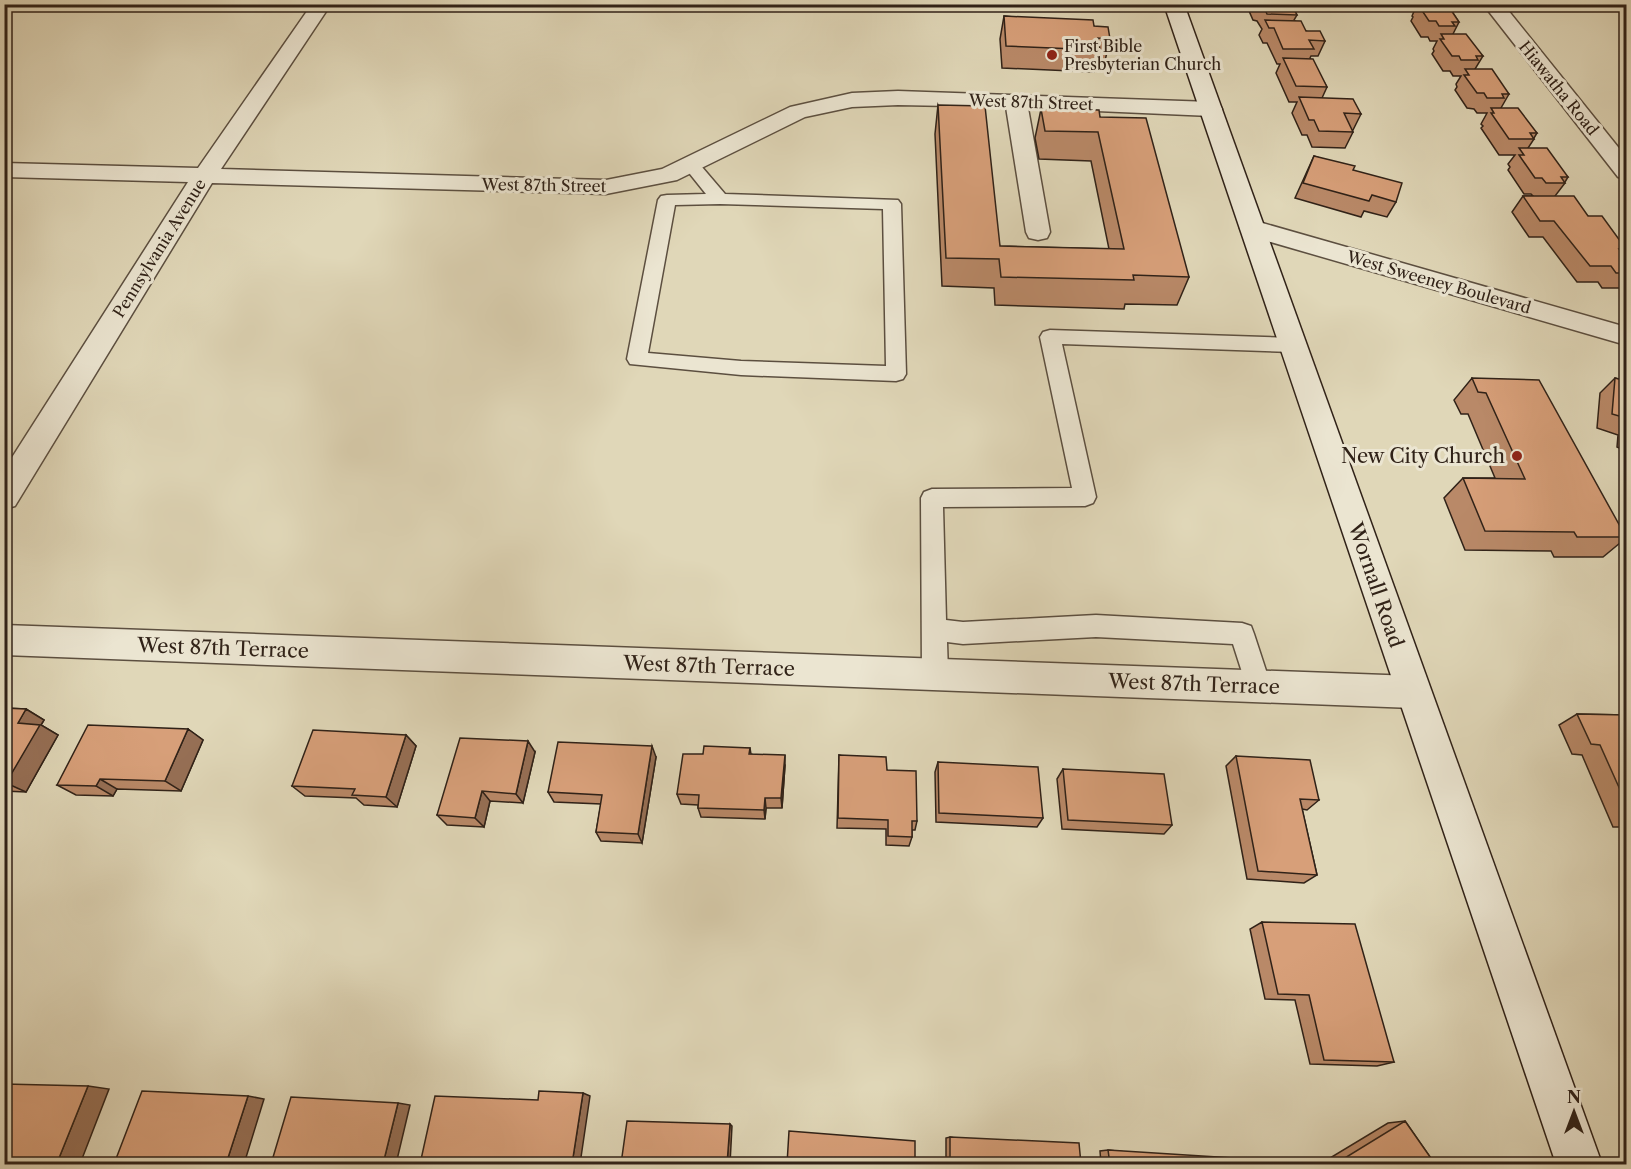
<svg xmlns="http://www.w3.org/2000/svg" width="1631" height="1169" font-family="'Libre Caslon Text',serif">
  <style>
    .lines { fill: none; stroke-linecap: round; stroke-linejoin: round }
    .service-casing { stroke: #5c4f40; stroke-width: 3 }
    .minor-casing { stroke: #5c4f40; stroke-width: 3 }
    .secondary-casing { stroke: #302218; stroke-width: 3 }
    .service { fill: #ebe5d1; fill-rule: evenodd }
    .minor { fill: #ebe5d1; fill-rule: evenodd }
    .secondary { fill: #ebe5d1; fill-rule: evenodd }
    .wall { fill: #b98968; stroke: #302218; stroke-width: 1.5 }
    .shaded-wall { fill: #966f55; stroke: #302218; stroke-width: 1.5 }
    .building { fill: #d79f79; stroke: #302218; stroke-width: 1.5 }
    .poi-dot { fill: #8f2418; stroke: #ebe5d1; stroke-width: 2 }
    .labels { text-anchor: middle; stroke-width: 6; stroke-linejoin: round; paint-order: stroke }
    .far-poi-label { font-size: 16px; fill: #302218; stroke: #ebe5d1; text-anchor: start }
    .far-street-label { font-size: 16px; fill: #302218; stroke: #ebe5d1 }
    .poi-label { font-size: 20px; fill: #302218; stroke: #ebe5d1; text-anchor: end }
    .street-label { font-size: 20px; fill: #302218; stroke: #ebe5d1 }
  </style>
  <rect width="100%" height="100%" fill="#e0d7b8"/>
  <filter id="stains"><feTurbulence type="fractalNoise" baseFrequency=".00333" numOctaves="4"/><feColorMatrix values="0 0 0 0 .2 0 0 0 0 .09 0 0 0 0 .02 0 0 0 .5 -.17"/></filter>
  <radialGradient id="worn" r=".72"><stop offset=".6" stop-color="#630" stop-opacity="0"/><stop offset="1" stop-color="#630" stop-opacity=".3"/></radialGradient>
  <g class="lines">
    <defs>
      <path id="service" d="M690,159L696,160L725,194L898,200L901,204L906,374L903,379L896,381L741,375L630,364L627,359L658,200L661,196L667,195L706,194L682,164L684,160ZM720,204L883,209L886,366L741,361L648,353L675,205Z
        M1050,330L1292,338L1299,340L1302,345L1299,350L1292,352L1062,344L1096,497L1093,503L1085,506L943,507L946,620L963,622L1096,615L1242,623L1251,626L1254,634L1271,686L1267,694L1258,698L1249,694L1233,644L1096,637L963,644L947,642L948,674L944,682L935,685L926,682L922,674L921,498L924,492L932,489L1072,488L1040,337L1043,332Z"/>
      <path id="minor" d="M312,4H331L221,169L606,180L662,169L790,107L852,93L898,91L1211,102L1219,104L1222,109L1219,114L1211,116L1028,108L1050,232L1047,238L1038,240L1029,238L1026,232L1006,107L898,105L852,107L805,117L677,180L606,194L212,183L15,506L4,509V470L188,182L4,177V163L198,168Z
        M1483,4H1503L1626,157V179L1618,177Z
        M1252,220L1626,327V345L1243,234L1240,228L1243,222Z
        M4,625L1413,676L1426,681L1431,692L1426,703L1413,708L4,655Z"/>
      <path id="secondary" d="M1164,4H1184L1602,1164H1556Z"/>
    </defs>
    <use href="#service" class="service-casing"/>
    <use href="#minor" class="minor-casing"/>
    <use href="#secondary" class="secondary-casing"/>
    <use href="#service" class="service"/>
    <use href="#minor" class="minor"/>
    <use href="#secondary" class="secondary"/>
  </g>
  <path class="wall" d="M188,4H206L205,7L189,6Z
    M243,4H264L262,7H244Z
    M1246,4H1291L1297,15L1294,20L1306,31L1325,41L1318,56H1311L1310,58L1327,87L1322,98L1361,114L1353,130H1352L1353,132L1345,148L1312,147L1307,135H1302L1292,113L1297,102H1289L1276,73L1280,64H1277L1267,43H1263L1259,35L1262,29L1257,21L1253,20Z
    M1402,4H1447L1459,22L1453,34L1483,56L1475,69L1509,94L1501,108L1537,133L1534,138V139L1528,148L1568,177L1565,182V183L1555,196L1588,216L1626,249L1622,253L1626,259V284L1623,288H1602L1598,282H1577L1543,237H1529L1512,212L1523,196H1533L1531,194H1524L1508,170L1510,167L1508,164L1515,155H1499L1481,128L1483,126L1481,124L1487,113H1477L1474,109L1467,108L1455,90L1457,87L1456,84L1461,76H1453L1450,71H1443L1432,54L1434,51L1433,49L1437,41H1430L1428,37H1421L1411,21L1413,17L1412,16L1415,9H1410L1408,5Z
    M1004,16L1094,26L1110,39L1105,61H1097L1094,72L1002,68L1000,39Z
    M938,105L1000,246L1109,249L1091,161L1039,159L1035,138L1041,109L1100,117L1189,277L1177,305L1125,304L1124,309L995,305L994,288L942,286L935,134Z
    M1314,156L1353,170L1396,202L1387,217L1364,211L1361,217L1295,198Z
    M1472,378L1626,536V538L1603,557H1554L1551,551L1465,550L1444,498L1463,478H1495L1468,414H1461L1454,400Z
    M1615,378L1626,381V451L1617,447L1618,435L1597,428L1600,393Z
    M4,708L26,709L44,720L41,725L58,735L26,792L4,791Z
    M1577,714L1626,715V827H1613L1582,755L1572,754L1559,725Z
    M188,729L203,740L181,791L117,789L113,796L76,795L57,785Z
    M406,735L416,746L397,807L364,805L356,798L305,796L292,786Z
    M750,748L751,754L785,765L782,808H766L765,819L701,817L698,808V805L681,804L677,794L703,754Z
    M535,752L523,803L490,801L484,827L447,825L437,815Z
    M839,755L887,770L917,821L915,830H912V837L909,846L886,845V829L837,828Z
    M1236,756L1319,800L1307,810L1302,809L1317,875L1304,883L1247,879L1226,766Z
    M656,757L642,843L601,841L596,832L601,804L554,802L548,792Z
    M938,762L1043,818L1037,827L936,822L935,772Z
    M1063,769L1172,825L1164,834L1062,829L1057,779Z
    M1262,922L1394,1062L1377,1066L1310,1064L1295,1000L1265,999L1250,929Z
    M1405,1121L1435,1164H1320L1388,1123Z
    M950,1137L1081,1164H946V1138Z
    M1108,1150L1234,1164H1101L1100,1151Z"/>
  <path class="shaded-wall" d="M26,709L44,720L41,725L58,735L26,792L6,783L18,723Z
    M188,729L203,740L181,791L165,781Z
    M406,735L416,746L397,807L386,797Z
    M528,741L535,752L523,803L516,794Z
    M652,746L656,757L642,843L638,834Z
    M785,755V765L782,808L781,798Z
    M100,779L117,789L113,796L96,786Z
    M482,791L490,801L484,827L475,818Z
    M765,798L766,808L765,819L764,810Z
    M88,1086L109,1089L80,1164L57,1163Z
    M583,1093L590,1096L580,1164H572Z
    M248,1096L264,1099L244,1164H226Z
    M398,1103L410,1105L396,1164H383Z
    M730,1124L732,1126L730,1164H727Z"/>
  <path class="building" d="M1258,4H1291L1297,15L1267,14L1263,5Z
    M1422,4H1447L1459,22H1452L1455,26H1439L1436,21H1429L1419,6H1423Z
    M1004,16L1093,20L1094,26L1108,27L1110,39L1098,38L1100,50L1006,46Z
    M1265,20L1301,21L1306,31H1320L1325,41L1309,40L1314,49H1283L1274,28H1269Z
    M1441,34H1466L1483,56H1476L1478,60H1461L1459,56H1452L1440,39H1444Z
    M1283,58L1313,59L1327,87L1296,86Z
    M1465,69H1492L1509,94H1502L1504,98H1487L1484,93H1477L1464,75H1469Z
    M1299,97L1353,99L1361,114L1344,113L1353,132L1319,131L1314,120H1309Z
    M938,105L985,106L1000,246L1124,249L1098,132L1045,131L1041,109L1099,110L1100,117L1146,118L1189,277L1133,275L1134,280L1001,277L999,259L946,258Z
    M1491,108H1518L1537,133H1530L1534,139H1509L1491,113H1494Z
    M1519,148H1547L1568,177H1561L1565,183H1546L1542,178H1535L1519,155H1524Z
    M1314,156L1355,166L1353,170L1402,183L1396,202L1372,195L1369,201L1303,183Z
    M1523,196H1574L1588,216H1602L1626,249H1619L1626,259V273H1616L1611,266H1590L1554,221H1540Z
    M1472,378L1539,380L1626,537H1577L1574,532L1485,531L1463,478L1525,479L1486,393L1478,392Z
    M1615,378L1626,381V418L1612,414Z
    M4,708L26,709L18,723L40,725L6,783L4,782Z
    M1577,714L1626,715V803L1600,745L1591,744Z
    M88,725L188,729L165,781L100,779L96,786L57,785Z
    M313,730L406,735L386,797L352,795L355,789L292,786Z
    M460,738L528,741L516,794L482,791L475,818L437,815Z
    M558,742L652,746L638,834L596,832L602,795L548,792Z
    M704,746L750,748L749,754L785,755L781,798H765L764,810L698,808L699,795L677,794L683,754H703Z
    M839,755L886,757L887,770L916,771L917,821H912V837L888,836V820L838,818Z
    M1236,756L1310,760L1319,800L1300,799L1317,875L1258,871Z
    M938,762L1038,767L1043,818L939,813Z
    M1063,769L1164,774L1172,825L1068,820Z
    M1262,922L1355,924L1394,1062L1324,1060L1309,995L1278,994Z
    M4,1084L88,1086L57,1163L4,1162Z
    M142,1091L248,1096L226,1164H114Z
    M539,1091L583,1093L572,1164H420L435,1096L538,1100Z
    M291,1097L398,1103L383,1164H271Z
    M627,1121L730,1124L727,1164H621Z
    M1405,1121L1435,1164H1335Z
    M789,1131L915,1141V1164H787Z
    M950,1137L1079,1143L1081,1164H950Z
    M1108,1150L1233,1158L1234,1164H1110Z"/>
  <g class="poi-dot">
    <circle cx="1052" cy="55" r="6"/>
    <circle cx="1517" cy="456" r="6"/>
  </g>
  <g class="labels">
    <g class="far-poi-label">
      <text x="1064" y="52">First Bible<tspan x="1064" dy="18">Presbyterian Church</tspan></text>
    </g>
    <g class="far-street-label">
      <text transform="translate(1559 88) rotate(51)" y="6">Hiawatha Road</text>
      <text transform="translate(1031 102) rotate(2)" y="6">West 87th Street</text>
      <text transform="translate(544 185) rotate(1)" y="6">West 87th Street</text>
      <text transform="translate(159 248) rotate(-58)" y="6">Pennsylvania Avenue</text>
      <text transform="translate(1439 282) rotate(16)" y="6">West Sweeney Boulevard</text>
    </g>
    <g class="poi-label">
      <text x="1505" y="463">New City Church</text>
    </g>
    <g class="street-label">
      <text transform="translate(1376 585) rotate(71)" y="7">Wornall Road</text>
      <text transform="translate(223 648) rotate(2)" y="7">West 87th Terrace</text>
      <text transform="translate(709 666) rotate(2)" y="7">West 87th Terrace</text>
      <text transform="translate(1194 684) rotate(2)" y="7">West 87th Terrace</text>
    </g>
  </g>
  <rect width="1631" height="1169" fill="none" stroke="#e0d7b8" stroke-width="24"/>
  <rect x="6" y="6" width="1619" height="1157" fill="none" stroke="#302218" stroke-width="3"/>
  <rect x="12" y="12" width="1607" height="1145" fill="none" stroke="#302218" stroke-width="1.5"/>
  <g transform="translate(1574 1112)" stroke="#ebe5d1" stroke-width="4.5" paint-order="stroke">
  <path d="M0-4.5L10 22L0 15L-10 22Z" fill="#302218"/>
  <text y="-9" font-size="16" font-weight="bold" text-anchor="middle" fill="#302218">N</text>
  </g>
  <rect width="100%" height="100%" filter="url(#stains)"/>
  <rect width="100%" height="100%" fill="url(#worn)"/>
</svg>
